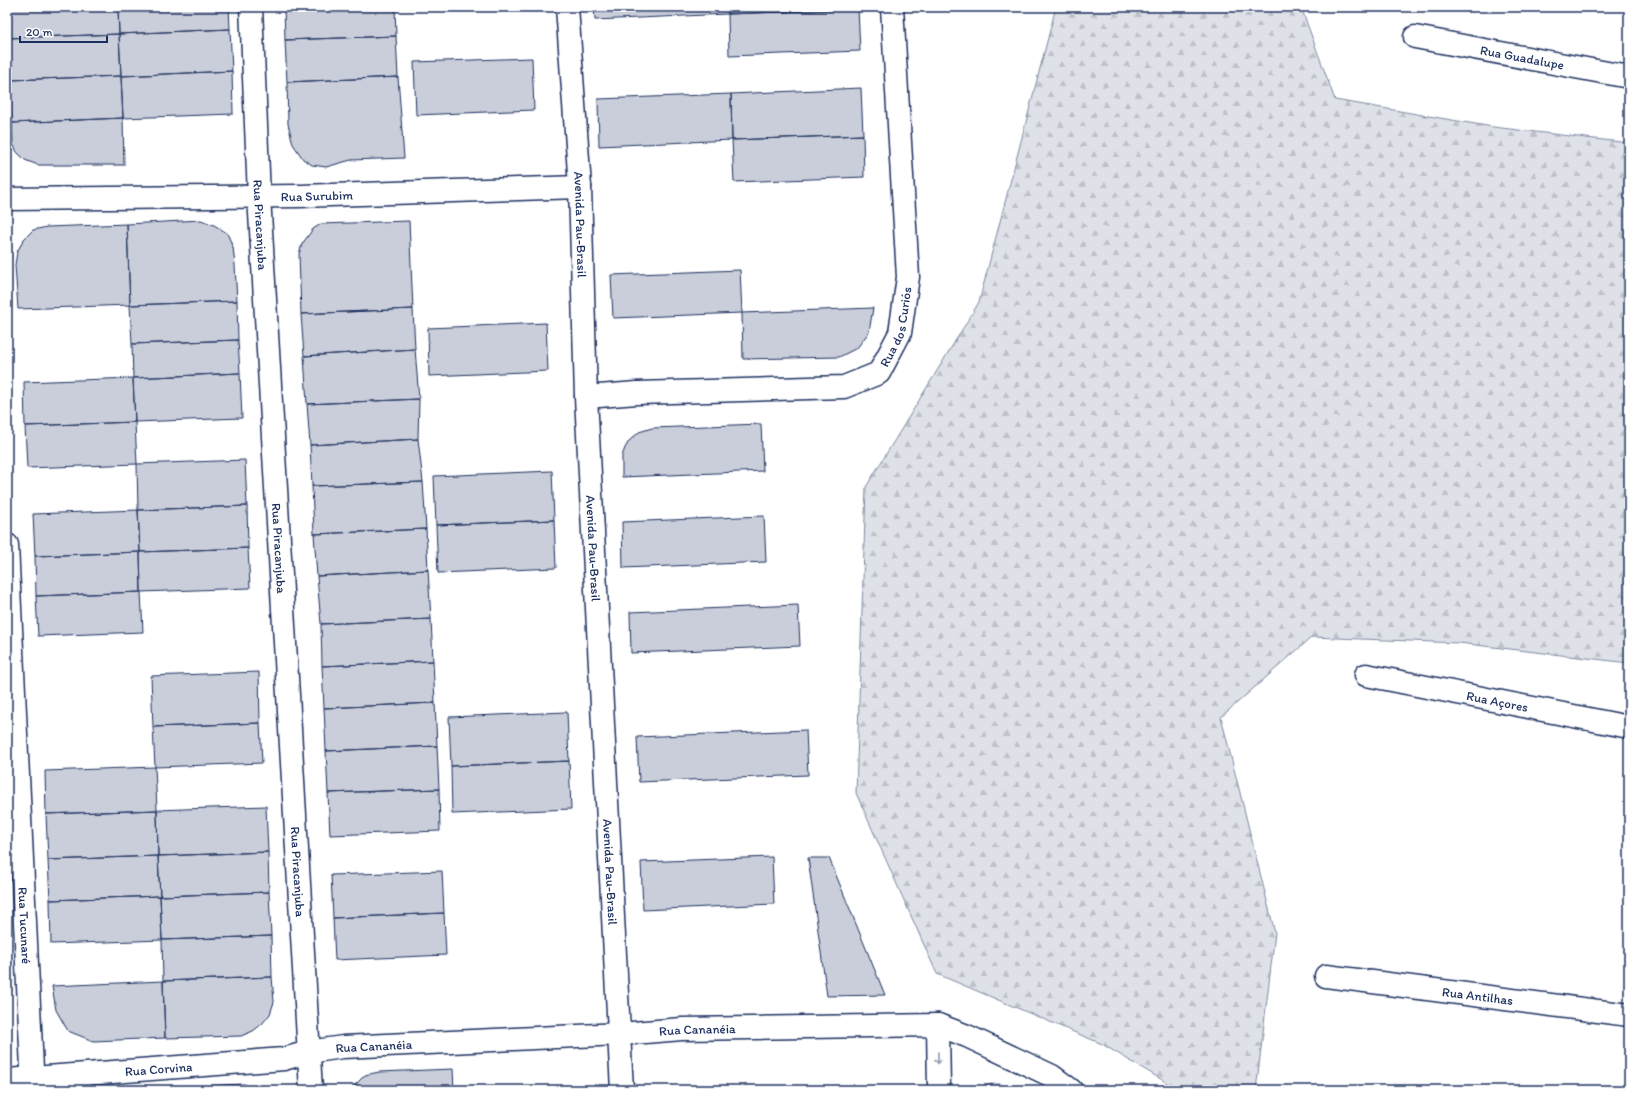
<svg xmlns="http://www.w3.org/2000/svg" width="1636" height="1097" font-family="Itim,sans-serif">
  <style>
    .forest { fill: url(#forest-firs); stroke: #7c88a2 }
    .park { fill: url(#park-tufts); stroke: #7c88a2 }
    .building { fill: #caceda; stroke: #1b2f5e }
    .lines { fill: none; stroke-linecap: round; stroke-linejoin: round }
    .street-casing { stroke: #1b2f5e; stroke-width: 25 }
    .street { stroke: #fff; stroke-width: 22 }
    .oneway { stroke: #8d97ae }
    .labels { text-anchor: middle; stroke-width: 3.5; stroke-linejoin: round; paint-order: stroke }
    .street-label { font-size: 13px; fill: #1b2f5e; stroke: #fff }
  </style>
  <defs>
    <pattern id="forest-firs" width="22" height="20" patternUnits="userSpaceOnUse"><rect width="22" height="20" fill="#dee1e7"/><path d="M5 1l3.5 6h-7zM16 11l3.5 6h-7z" fill="#bec1c9"/></pattern>
    <pattern id="park-tufts" width="24" height="20" patternUnits="userSpaceOnUse"><rect width="24" height="20" fill="#dee1e7"/><path d="M3 7l-1-3M5 7V3M7 7l1-3M15 17l-1-3M17 17v-4M19 17l1-3" fill="none" stroke="#bec1c9"/></pattern>
  </defs>
  <rect width="100%" height="100%" fill="#fff"/>
  <filter id="ink" filterUnits="userSpaceOnUse"><feTurbulence type="fractalNoise" baseFrequency=".025" numOctaves="2"/><feDisplacementMap in="SourceGraphic" scale="8" xChannelSelector="R" yChannelSelector="G"/><feConvolveMatrix kernelMatrix="1 2 1 2 8 2 1 2 1" color-interpolation-filters="sRGB"/></filter>
  <g filter="url(#ink)">
    <path class="forest" d="M1056,7H1301L1335,100L1493,127L1629,143V663L1459,643L1312,637L1221,717L1275,933L1256,1090H1179L1102,1044L937,974L856,793L866,487L979,302Z"/>
    <path class="park" d="M991,1084H1000L1014,1090H975Z"/>
    <path class="building" d="M7,7H118L119,34L8,38Z
      M118,7H229L230,29L119,34Z
      M284,7H395L396,36L285,40Z
      M594,7H727L728,14L595,20Z
      M727,7H858V9L728,14Z
      M858,9L860,51L729,56L728,14Z
      M230,29L232,71L121,76L119,34Z
      M119,34L121,76L10,80L8,38Z
      M396,36L398,77L287,82L285,40Z
      M532,58L534,110L416,115L414,62Z
      M232,71L233,114L123,118L121,76Z
      M121,76L123,118L12,123L10,80Z
      M398,77L404,158L351,160L326,167L312,165L303,159L293,144L288,124L287,82Z
      M861,88L863,135L732,140L731,94Z
      M731,94L732,140L599,146L598,99Z
      M123,118L124,165H38L25,160L17,152L13,144L12,123Z
      M863,135L864,177L734,182L732,140Z
      M201,220L214,225L227,233L233,247L235,265L237,301L130,305L127,224Z
      M409,221L413,309L301,314L299,254L302,244L313,229L321,224Z
      M127,224L130,305L18,309L15,265L17,252L24,239L33,230L47,227Z
      M740,270L742,313L613,318L611,275Z
      M237,301L238,340L132,344L130,305Z
      M873,308L869,332L857,348L839,357L743,359L742,313Z
      M413,309L415,349L304,356L301,314Z
      M546,323L548,371L429,376L428,328Z
      M238,340L240,373L133,378L132,344Z
      M415,349L419,399L307,404L304,356Z
      M240,373L242,418L135,422L133,378Z
      M133,378L135,422L25,426L24,382Z
      M419,399L418,439L310,445L307,404Z
      M135,422L137,464L27,468L25,426Z
      M761,424L763,471L622,477V456L625,448L629,441L639,432L652,428Z
      M418,439L423,482L312,486L310,445Z
      M245,460L247,506L138,510L137,464Z
      M552,471L554,520L436,525L434,476Z
      M423,482L426,529L314,534L312,486Z
      M247,506L248,548L140,552L138,510Z
      M138,510L140,552L35,556L33,514Z
      M764,516L766,562L623,568L622,522Z
      M554,520L556,568L438,573L436,525Z
      M426,529L428,570L317,576L314,534Z
      M248,548L250,588L141,592L140,552Z
      M140,552L141,592L36,596L35,556Z
      M428,570L431,619L321,624L317,576Z
      M141,592L143,632L38,636L36,596Z
      M798,605L800,646L631,653L630,612Z
      M431,619L433,661L322,666L321,624Z
      M433,661L435,703L324,708L322,666Z
      M259,672L260,723L153,727L151,676Z
      M435,703L437,746L326,751L324,708Z
      M567,712L569,761L451,766L449,717Z
      M260,723L262,763L155,767L153,727Z
      M806,730L808,775L639,782L637,737Z
      M437,746L439,789L328,793L326,751Z
      M569,761L571,809L452,814L451,766Z
      M155,767L157,810L46,814L45,771Z
      M439,789L440,831L330,835L328,793Z
      M266,806L268,852L158,856L157,810Z
      M157,810L158,856L48,860L46,814Z
      M268,852L269,892L160,896L158,856Z
      M158,856L160,896L50,900L48,860Z
      M772,857L774,904L643,910L641,862Z
      M808,858H829L885,995L827,996Z
      M442,871L444,913L333,918L331,875Z
      M269,892L271,936L162,940L160,896Z
      M160,896L162,940L51,944L50,900Z
      M444,913L446,955L335,960L333,918Z
      M271,936L272,977L163,981L162,940Z
      M272,977L274,1002L270,1014L262,1024L253,1031L241,1036L165,1038L163,981Z
      M163,981L165,1038L93,1041L68,1031L56,1010L52,986Z
      M453,1069L454,1090H352L356,1084L365,1075L379,1072Z
      M244,1084L258,1090H165L164,1088Z"/>
    <g class="lines">
      <defs>
        <g id="street">
          <path id="s1" d="M251,7L259,196L311,1090"/>
          <path id="s2" d="M567,7L580,187L586,397L622,1090"/>
          <path id="s3" d="M1415,37L1629,77"/>
          <path id="s4" d="M7,199L300,196L580,187"/>
          <path id="s5" d="M586,397L637,393L844,387L879,373L900,333L908,277L892,7"/>
          <path id="s6" d="M7,545L33,1090"/>
          <path id="s7" d="M1366,675L1629,727"/>
          <path id="s8" d="M1326,976L1629,1015"/>
          <path d="M938,1025L939,1090"/>
          <path id="s9" d="M7,1080L284,1059L308,1052L343,1047L620,1034L682,1029L938,1025L967,1036L1052,1076L1071,1090"/>
        </g>
      </defs>
      <use href="#street" class="street-casing"/>
      <use href="#street" class="street"/>
    </g>
    <defs><path id="oneway-shaft" d="M-6 0H5M1.5-3L5.5 0L1.5 3" fill="none" stroke-width="1.6" stroke-linecap="round" stroke-linejoin="round"/></defs>
    <use class="oneway" href="#oneway-shaft" transform="translate(938 1058) rotate(89)"/>
  </g>
  <g class="labels">
    <g class="street-label">
      <text dy="5" stroke="none"><textPath href="#s3" startOffset="109">Rua Guadalupe</textPath></text>
      <text dy="5" stroke="none"><textPath href="#s4" startOffset="310">Rua Surubim</textPath></text>
      <text dy="5" stroke="none"><textPath href="#s1" startOffset="218">Rua Piracanjuba</textPath></text>
      <text dy="5" stroke="none"><textPath href="#s2" startOffset="218">Avenida Pau-Brasil</textPath></text>
      <text dy="5" stroke="none"><textPath href="#s5" startOffset="346">Rua dos Curiós</textPath></text>
      <text dy="5" stroke="none"><textPath href="#s2" startOffset="542">Avenida Pau-Brasil</textPath></text>
      <text dy="5" stroke="none"><textPath href="#s1" startOffset="542">Rua Piracanjuba</textPath></text>
      <text dy="5" stroke="none"><textPath href="#s7" startOffset="134">Rua Açores</textPath></text>
      <text dy="5" stroke="none"><textPath href="#s1" startOffset="866">Rua Piracanjuba</textPath></text>
      <text dy="5" stroke="none"><textPath href="#s2" startOffset="866">Avenida Pau-Brasil</textPath></text>
      <text dy="5" stroke="none"><textPath href="#s6" startOffset="381">Rua Tucunaré</textPath></text>
      <text dy="5" stroke="none"><textPath href="#s8" startOffset="153">Rua Antilhas</textPath></text>
      <text dy="5" stroke="none"><textPath href="#s9" startOffset="693">Rua Cananéia</textPath></text>
      <text dy="5" stroke="none"><textPath href="#s9" startOffset="369">Rua Cananéia</textPath></text>
      <text dy="5" stroke="none"><textPath href="#s9" startOffset="152">Rua Corvina</textPath></text>
    </g>
  </g>
  <rect width="1636" height="1097" fill="none" stroke="#fff" stroke-width="24"/>
  <rect x="12" y="12" width="1612" height="1073" fill="none" stroke="#1b2f5e" stroke-width="1.5" filter="url(#ink)"/>
  <path d="M20 36v6h87v-6" fill="none" stroke="#1b2f5e" stroke-width="2"/>
  <text x="26" y="36" font-size="12" fill="#1b2f5e" stroke="#ffffff" stroke-width="3" paint-order="stroke">20 m</text>
</svg>
